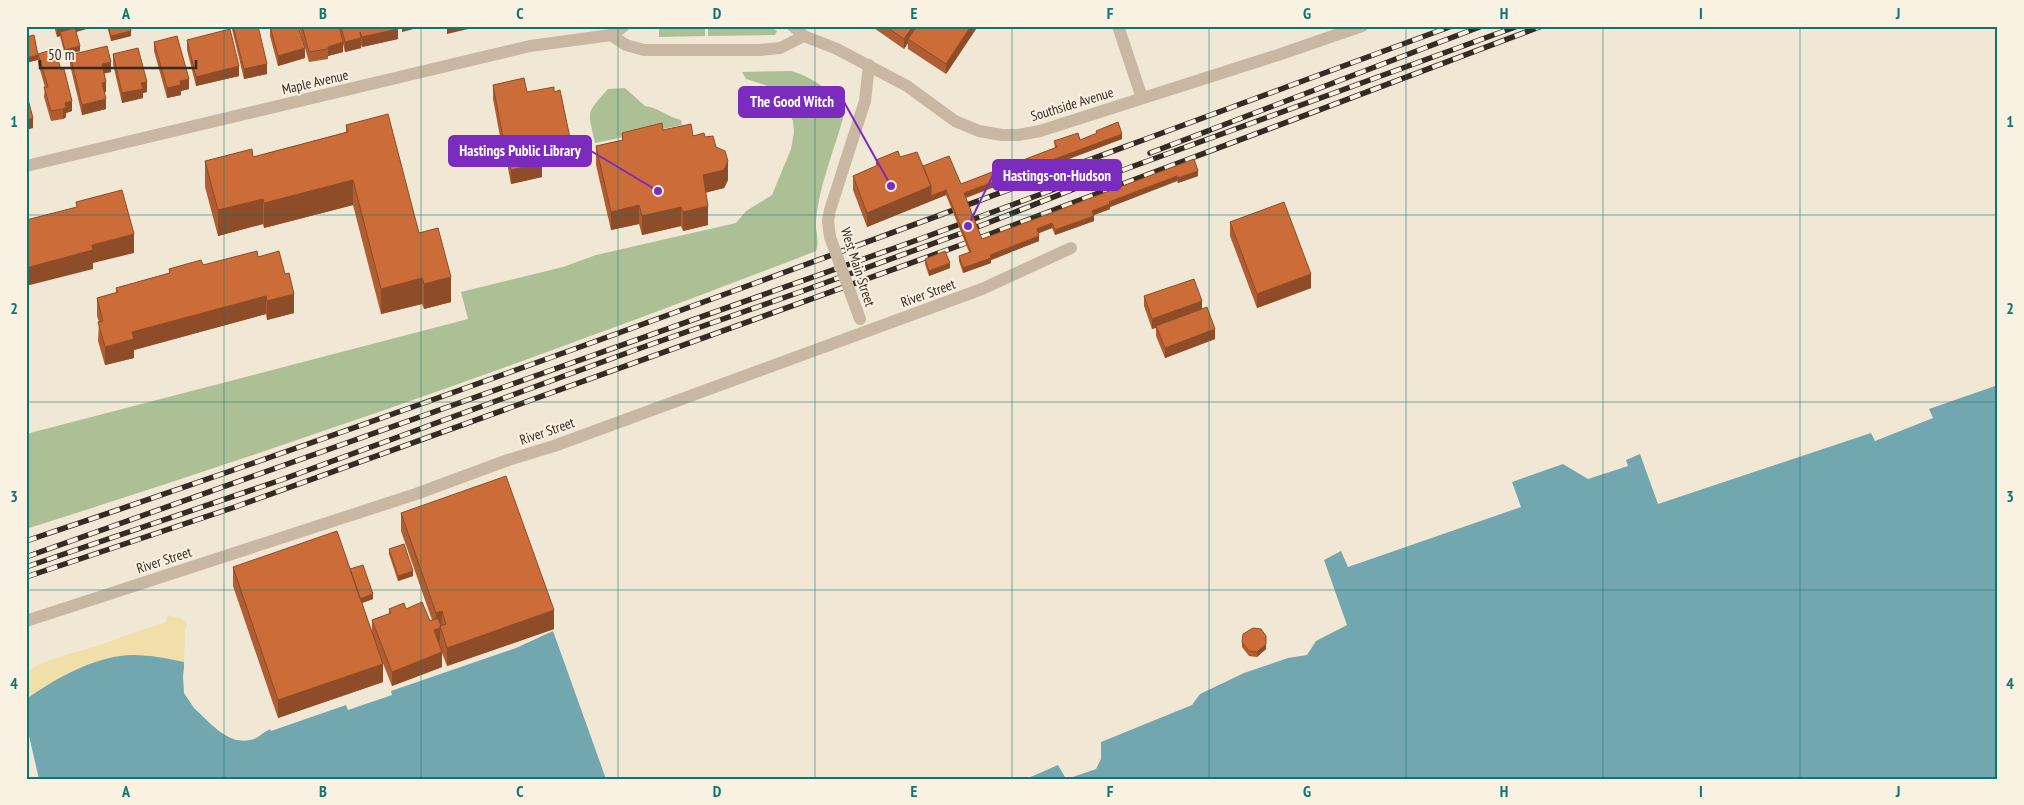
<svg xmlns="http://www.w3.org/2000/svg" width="2024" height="805" font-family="'PT Sans Narrow',sans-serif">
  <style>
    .green { fill: #adc095 }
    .sand { fill: #f0dfa9 }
    .water { fill: #73a7af }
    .pier { fill: #f1e7d5 }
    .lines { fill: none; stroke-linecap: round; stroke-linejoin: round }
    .minor { stroke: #c9b8a1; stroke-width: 12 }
    .rail-casing { stroke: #332b24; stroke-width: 5.5 }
    .rail { stroke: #f9f1e1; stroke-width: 4; stroke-dasharray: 11; stroke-linecap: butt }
    .minor-bridge { stroke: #c9b8a1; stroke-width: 12 }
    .wall { fill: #af5d31 }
    .shaded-wall { fill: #8e4c28 }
    .building { fill: #cb6c39; stroke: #8e4c28 }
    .grid { fill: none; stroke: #0f766e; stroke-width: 1; stroke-opacity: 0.55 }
    .labels { text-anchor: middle; stroke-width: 4; stroke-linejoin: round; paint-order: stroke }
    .street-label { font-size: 14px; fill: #332b24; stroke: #f9f1e1 }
    .leader { fill: none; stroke: #7b2cbf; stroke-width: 2 }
    .callout-dot { fill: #7b2cbf; stroke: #f9f1e1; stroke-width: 2 }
    .callout { fill: #7b2cbf; stroke: #7b2cbf; stroke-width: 2 }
    .callout-label { font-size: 15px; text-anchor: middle; font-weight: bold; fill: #fff }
    .neatline { fill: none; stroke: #0f766e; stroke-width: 2 }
    .grid-label { font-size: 16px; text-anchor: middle; font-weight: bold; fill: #0f766e }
  </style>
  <rect width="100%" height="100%" fill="#f1e7d5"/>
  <path class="green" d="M772,28L777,31L775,35L708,36V29Z
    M659,29H705V36L659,37Z
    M791,71C813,77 839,94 843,118C834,151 819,186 816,220C815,230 820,242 816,251C556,352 292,445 26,529V434L468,319L461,292L563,267L596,255L736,223L746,211L772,195L791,149L794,132L793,121L778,95L765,85L746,79L742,72Z
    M625,88L645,106C657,107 668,117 681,120L682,125L595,143C588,110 585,115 608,89Z"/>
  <path class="sand" d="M168,615L181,619L187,625L185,629L184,662L155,656L82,667L49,684L26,699V672C49,657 77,653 103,644C124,637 143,628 165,623Z"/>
  <path class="water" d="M1998,385V779H1067L1096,769L1101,759V742L1192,705L1200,694L1244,673L1288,658L1307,655L1316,641L1347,625L1324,560L1341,551L1348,567L1521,507L1512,482L1563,464L1588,479L1628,466L1626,460L1640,454L1658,504L1871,433L1875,441L1933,418L1929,409Z
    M553,631L606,779H39L26,723V699C54,680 86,661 120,656C141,653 164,658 184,662V692C199,711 223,746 250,740C258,739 263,732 270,729L271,731L346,705L348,710L392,695L391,691L516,648Z
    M1058,765L1066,779H1026Z"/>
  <path class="pier" d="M185,659L187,662L186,692L196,707L213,723L237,738H250L257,735L262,730L272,727L270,729L250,740H236L212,725L194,708L184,693L183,676Z"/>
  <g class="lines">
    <path class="minor" d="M793,26L804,36L837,49L907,86L955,121L979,131L1002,135H1018L1040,131L1278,55L1362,26
      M1118,26L1142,98
      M611,35L626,45L644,50H760L780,48L804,36
      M26,166L530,46L611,35L624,26
      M830,237L828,221L830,210L865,101L869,65
      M26,621L416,494L508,460L554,446L982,289L1071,248"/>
    <defs>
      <path id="rail" d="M1150,153L1482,26
        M26,541C505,380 978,200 1452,26
        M26,557L920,239L1087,177
        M26,567L281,480L635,350L800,292L962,233L1112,174L1518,26
        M26,577L235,507L958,246L1542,26"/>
    </defs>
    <use href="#rail" class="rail-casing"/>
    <use href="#rail" class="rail"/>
    <path class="minor-bridge" d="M830,237L860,319"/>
  </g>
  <path class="wall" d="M54,26H97L76,32L80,51L65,55L60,36L57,37Z
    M107,26H130L131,36L111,41Z
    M232,26H258L267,74L244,79L232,29Z
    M270,26L305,58L278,66L270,36Z
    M300,26H397L398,39L362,47L361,45V48L345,52L343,44V52L328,56V59L309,62L300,30Z
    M871,26H978L946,74L908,49V43L904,49Z
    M187,40L239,76L196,86L187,50Z
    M154,42L189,89L181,91V95L167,98L154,51Z
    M38,54L72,111L66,113V117L63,119L51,121L44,97L45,87L38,63Z
    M113,54L147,92L143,93V98L122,103L113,64Z
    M70,55L111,72L104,73L106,92H104L106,109L82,115L70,65Z
    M493,85L527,92H554L570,138V152L565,154V157L542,162V177L511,184L507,163H505L493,99Z
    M346,125L419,233L451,302L424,309L422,304L381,314L353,205L264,228L263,224L218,236L205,187V161L253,157L346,132Z
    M663,130L705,137L716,147L728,180L724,188L705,193L708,225L683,231L681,226L642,235L639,224L611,230L596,165V146L622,140V133Z
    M1096,131L1122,139L966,198L982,239L1194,159L1198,176L1178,183L1177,181L1110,207V209L1093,215L1094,221L1055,235L1052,228L1038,233L1039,241L991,260V263L963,273L959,261V256L969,252L946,195L867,227L853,190V176L876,166V160L900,157L961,184L1055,148L1054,141L1080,140L1096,134Z
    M1230,222L1311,288L1257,308L1230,236Z
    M258,257L294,313L267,320L266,314L134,350V358L105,365L98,341L99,322L97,316V298L116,293V288L169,273V269L203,265Z
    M925,259L950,268L929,276L925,264Z
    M1144,296L1202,309L1215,339L1165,358L1156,336V328L1152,329L1144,306Z
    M401,513L554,629L447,666L442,653V667L392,686L380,656L383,682L278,718L233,586V567L350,569L373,599L362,603L372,632V620L389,614V609H406L430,621L432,620L401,531Z
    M389,549L413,576L398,581L389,554Z
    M1242,642L1266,649L1257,657L1249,656L1242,647Z"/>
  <path class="shaded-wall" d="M57,26H97L61,36L60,32V36L57,37Z
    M402,26H425L402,32Z
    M447,26H481L447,34Z
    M913,26H920L908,39V43L904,49V39Z
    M971,26H978L946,74V64Z
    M398,29V39L362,47V37Z
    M131,31V36L111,41V36Z
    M361,38V48L345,52V42Z
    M343,42V52L328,56V47Z
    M80,46V51L65,55V50Z
    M305,48V58L278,66V56Z
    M38,55V60L26,63V58Z
    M111,62V72L102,74V64Z
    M267,64V74L244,79V69Z
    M239,66V76L196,86V77Z
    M189,79V89L181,91V95L167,98V88L180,81Z
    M106,82V92L102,93V83Z
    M147,82V92L143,93V98L122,103V93L141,83Z
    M106,99V109L82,115V105Z
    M72,101V111L66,113V117L63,119V109L65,103Z
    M33,118V128L26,130V120Z
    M1122,134V139L964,198V193Z
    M565,143V157L539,163V148Z
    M728,161V180L724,188L703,193V175Z
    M542,163V177L511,184V170Z
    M1198,171V176L1178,183V178Z
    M1177,176V181L1110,207V209L1092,216V211L1109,202Z
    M353,180V205L264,228V203Z
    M931,186L946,190V195L867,227V213Z
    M263,199V224L218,236V210Z
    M639,205V224L611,230V212Z
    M708,206V225L683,231V212Z
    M681,207V226L642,235V216Z
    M1094,216V221L1055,235V230Z
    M1052,223V228L1037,234V229Z
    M134,234V253L93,263V269L26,286V268L92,245Z
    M1039,236V241L991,260V263L963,273V268L990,255Z
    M950,263V268L929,276V271Z
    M1311,274V288L1257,308V294Z
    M451,277V302L424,309V284Z
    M422,278V304L381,314V289Z
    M294,294V313L267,320V301Z
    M266,296V314L134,350V358L105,365V347L132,332Z
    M1202,301V311L1152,329V319Z
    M1215,329V339L1165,358V348Z
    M413,571V576L398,581V576Z
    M373,594V599L359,604V599Z
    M554,610V629L447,666V648Z
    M442,611L441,631L440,626V642L434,644V630L436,629V613Z
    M1266,644V649L1257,657V652Z
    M442,652V667L392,686V672Z
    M383,664V682L278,718V700Z"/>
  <path class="building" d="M108,26H130L131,31L111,36Z
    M233,26H258L267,64L244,69Z
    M270,26H298L305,48L278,56Z
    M302,26H339L343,42L328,47V49L309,52Z
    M341,26H397L398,29L362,37L360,32L361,38L345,42Z
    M885,26H913L904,39Z
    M917,26H971L946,64L908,39Z
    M75,28L80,46L65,50L60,32Z
    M230,29L239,66L196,77L187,40Z
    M34,35L38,55L26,58V37Z
    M177,36L189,79L180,81L181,85L167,88L154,42Z
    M107,46L111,62L102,64L106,82L102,83L106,99L82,105L70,55Z
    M138,48L147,82L141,83L143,89L122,93L113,54Z
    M55,49L61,70L64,69L72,101L65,103L66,107L63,109L51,111L44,87H48L38,54Z
    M524,78L527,92L554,87V92L560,90L570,138L564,139L565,143L539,148L542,163L511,170L507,149H505L493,85Z
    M26,92L33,118L26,120Z
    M388,114L419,233L438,228L451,277L424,284L422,278L381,289L353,180L264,203L263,199L218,210L205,161L252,149L253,157L348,132L346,125Z
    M1118,122L1122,134L964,193L982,239L1194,159L1198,171L1178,178L1177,176L1109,202L1110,204L1092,211L1094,216L1055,230L1052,223L1037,229L1039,236L990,255L991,258L963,268L959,256L971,252L946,190L931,196V186L923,166L949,156L961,184L1057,147L1054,141L1078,133L1080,140L1097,133L1096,131Z
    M662,123L663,130L691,124L693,136L704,133L705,137L713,136L716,147L725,151L728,161L724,170L703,175L708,206L683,212L681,207L642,216L639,205L611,212L596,146L623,140L622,133Z
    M898,151L900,157L917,152L931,186L867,213L853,176L878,165L876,160Z
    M122,190L134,234L92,245L93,250L26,268V220L77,207L76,202Z
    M1284,202L1311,274L1257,294L1230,222Z
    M257,251L258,257L279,251L285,274L289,273L294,294L267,301L266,296L132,332L134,339L105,347L98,322L103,321L97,298L118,292L116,288L170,273L169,269L201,260L203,265Z
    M945,251L950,263L929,271L925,259Z
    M1194,279L1202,301L1152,319L1144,296Z
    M1207,307L1215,329L1165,348L1156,326Z
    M506,476L554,610L447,648L440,626L446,624L442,611L436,613L401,513Z
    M337,531L383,664L278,700L233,567Z
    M404,544L413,571L398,576L389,549Z
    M363,565L373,594L360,599L350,569Z
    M422,602L430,621L438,618L441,626H440V628L434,630L442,652L392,672L372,620L391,613L389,609L404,603L406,609Z
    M1253,628L1261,629L1266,636V644L1257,652L1249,651L1242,642L1243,634Z"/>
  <path class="grid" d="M224,26V779M421,26V779M618,26V779M815,26V779M1012,26V779M1209,26V779M1406,26V779M1603,26V779M1800,26V779M26,215H1998M26,402H1998M26,590H1998"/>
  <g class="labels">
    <g class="street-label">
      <text transform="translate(315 82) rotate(-13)" y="5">Maple Avenue</text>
      <text transform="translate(1072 104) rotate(-17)" y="5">Southside Avenue</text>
      <text transform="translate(858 267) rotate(72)" y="5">West Main Street</text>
      <text transform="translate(928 293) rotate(-20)" y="5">River Street</text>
      <text transform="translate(547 431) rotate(-19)" y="5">River Street</text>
      <text transform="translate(164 560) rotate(-18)" y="5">River Street</text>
    </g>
  </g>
  <path class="leader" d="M891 186L844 102M658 191L591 151M968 226L993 175"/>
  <g class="callout-dot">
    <circle cx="891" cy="186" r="5"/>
    <circle cx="658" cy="191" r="5"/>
    <circle cx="968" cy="226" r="5"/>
  </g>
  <g class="callout">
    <rect x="739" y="87" width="105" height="30" rx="5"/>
    <rect x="449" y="136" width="142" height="30" rx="5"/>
    <rect x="993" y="160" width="128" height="30" rx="5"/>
  </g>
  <g class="callout-label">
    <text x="792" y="107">The Good Witch</text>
    <text x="520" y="156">Hastings Public Library</text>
    <text x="1057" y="181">Hastings-on-Hudson</text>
  </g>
  <rect width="2024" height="805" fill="none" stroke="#f9f1e1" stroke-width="55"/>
  <path d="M40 60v8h156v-8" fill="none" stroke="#332b24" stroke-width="2.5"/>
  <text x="48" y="60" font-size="15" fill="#332b24" stroke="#f9f1e1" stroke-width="4" paint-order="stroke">50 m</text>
  <rect x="28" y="28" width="1968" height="750" class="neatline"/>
  <g class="grid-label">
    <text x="126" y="19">A</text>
    <text x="323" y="19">B</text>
    <text x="520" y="19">C</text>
    <text x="717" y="19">D</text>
    <text x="914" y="19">E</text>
    <text x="1110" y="19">F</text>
    <text x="1307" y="19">G</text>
    <text x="1504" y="19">H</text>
    <text x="1701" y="19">I</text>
    <text x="1898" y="19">J</text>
    <text x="14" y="127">1</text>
    <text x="2010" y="127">1</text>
    <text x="14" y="314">2</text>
    <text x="2010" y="314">2</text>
    <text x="14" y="502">3</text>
    <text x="2010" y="502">3</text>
    <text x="14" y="689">4</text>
    <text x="2010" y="689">4</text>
    <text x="126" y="797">A</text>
    <text x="323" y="797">B</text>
    <text x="520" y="797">C</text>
    <text x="717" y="797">D</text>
    <text x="914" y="797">E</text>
    <text x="1110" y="797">F</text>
    <text x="1307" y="797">G</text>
    <text x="1504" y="797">H</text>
    <text x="1701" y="797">I</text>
    <text x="1898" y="797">J</text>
  </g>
</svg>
